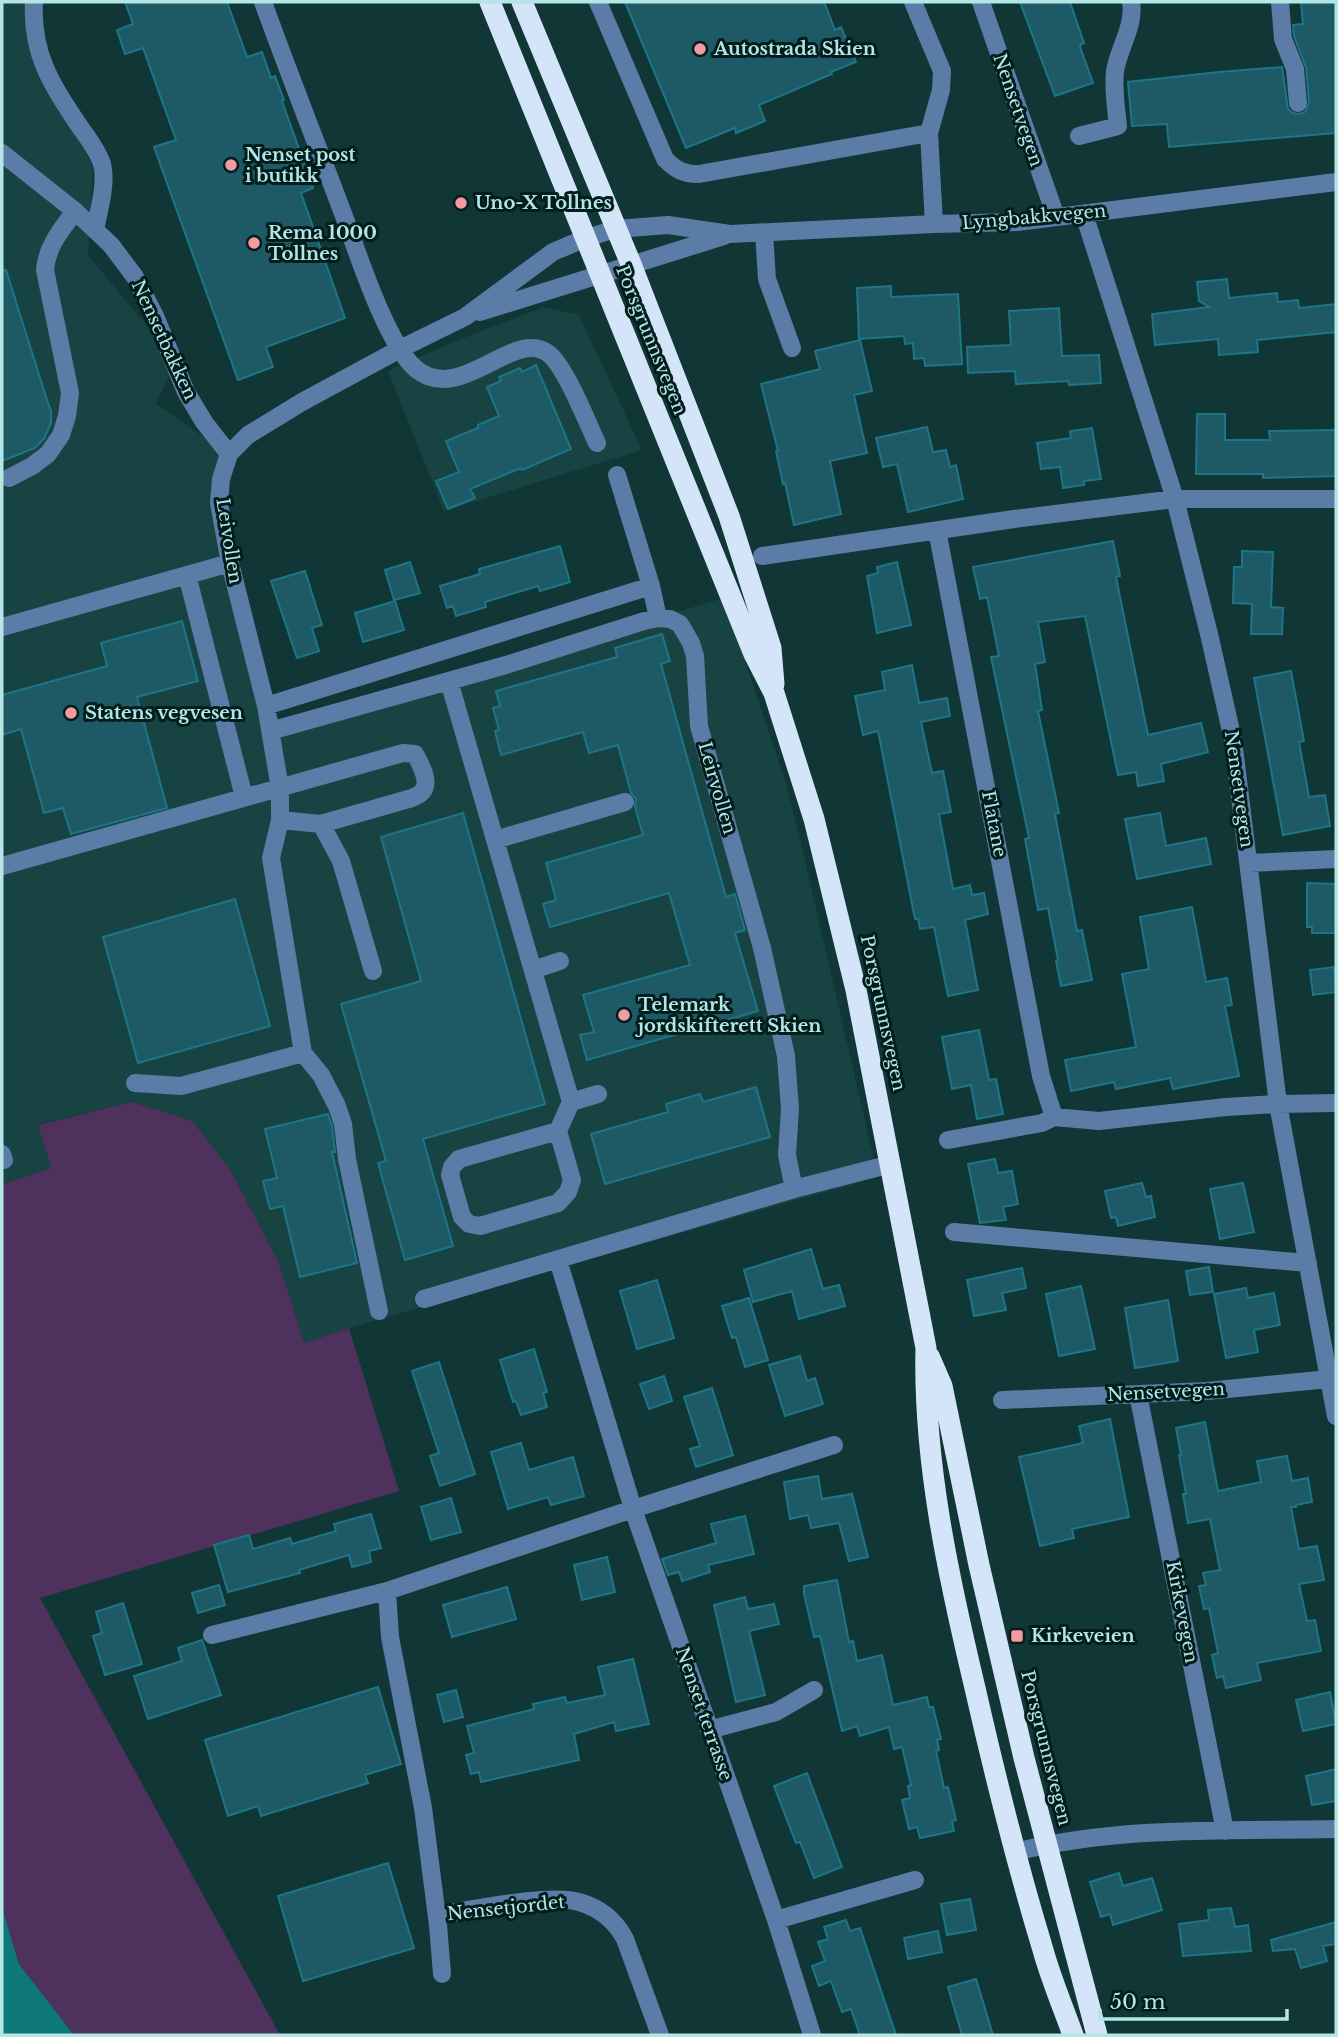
<svg xmlns="http://www.w3.org/2000/svg" width="1338" height="2037" font-family="'Libre Baskerville',serif">
  <style>
    .built { fill: #174342 }
    .green { fill: #4f315d }
    .water { fill: #0e7777 }
    .building { fill: #1e5966; stroke: #1d7688; stroke-width: 2 }
    .lines { fill: none; stroke-linecap: round; stroke-linejoin: round }
    .minor { stroke: #5b7ca6; stroke-width: 18 }
    .highway { stroke: #d4e4f9; stroke-width: 21 }
    .poi-dot { fill: #f49aa2; stroke: #031c1c; stroke-width: 2.5 }
    .labels { text-anchor: middle; stroke-width: 6; stroke-linejoin: round; paint-order: stroke }
    .poi-label { font-size: 18px; font-weight: bold; fill: #b3e6e5; stroke: #031c1c; text-anchor: start }
    .street-label { font-size: 18px; fill: #b3e6e5; stroke: #031c1c }
  </style>
  <rect width="100%" height="100%" fill="#103636"/>
  <path class="built" d="M2,2H29L55,81L93,168L88,255L176,361L156,404L229,454L221,479L270,731L724,598L785,780L798,830L878,1177L349,1328L304,1343L279,1263L230,1169L131,1102L38,1124L51,1168L2,1184Z
    M544,307L579,315L642,450L444,511L388,371L458,340Z"/>
  <path class="green" d="M131,1102L192,1121L230,1169L279,1263L304,1343L349,1328L399,1491L40,1598L280,2035H74L19,1964L2,1907V1184L51,1168L38,1125Z"/>
  <path class="water" d="M2,1907L19,1964L74,2035H2Z"/>
  <path class="building" d="M125,2H227L247,57L262,52L271,78L275,76L284,100L282,101L313,188L301,193L345,318L266,347L273,367L238,380L154,147L176,140L143,48L125,54L117,30L133,24Z
    M625,2H824L835,30L841,27L856,62L831,72L832,74L759,105L765,121L736,133L735,128L686,148Z
    M1020,2H1070L1084,43L1081,44L1080,47L1093,83L1055,96Z
    M1301,2H1336V133L1169,147L1167,124L1132,126L1128,82L1219,72L1282,67L1288,109L1293,113L1298,114L1305,112L1309,102L1306,68L1294,36L1293,25L1303,24Z
    M6,270L47,400L51,411V423L44,439L35,448L2,461V271Z
    M1227,279L1229,298L1277,293L1278,302L1298,300L1299,308L1336,304V332L1257,340L1258,352L1219,355L1218,339L1155,345L1152,314L1209,307L1199,301L1197,282Z
    M891,286V297L958,294L962,364L925,366L924,358L914,359L913,343L905,344L904,336L859,339L857,288Z
    M1059,308L1062,356L1099,355L1101,383L1069,385L1068,381L1016,384L1015,371L968,373L967,347L1011,345L1009,311Z
    M860,340L872,391L854,395L867,453L830,461L841,514L794,525L785,483L783,484L776,451H778L761,384L820,369L815,351Z
    M536,365L571,449L522,470L521,468L470,489L475,498L448,509L436,481L459,472L446,441L478,428V425L499,416L487,387L501,381L499,377L520,368L522,372Z
    M1197,414H1225V440H1270L1269,431L1336,430V476L1263,478V474H1196Z
    M927,427L933,452L946,450L950,467L956,465L963,499L908,512L897,464L883,467L876,438Z
    M1092,428L1101,479L1084,481V485L1063,488L1060,467L1041,469L1037,443L1071,438L1070,431Z
    M1113,541L1120,576L1116,577L1148,735L1201,723L1208,752L1161,764L1164,781L1138,786L1136,772L1118,775L1085,616L1038,622L1045,662L1035,664L1042,710L1038,711L1059,813L1055,814L1077,931L1082,930L1092,980L1061,986L1056,961L1058,960L1048,908L1038,910L1025,839L1029,838L991,657L999,656L987,597L980,599L973,567Z
    M560,546L570,582L540,591L538,586L485,602L486,607L456,616L453,606L447,608L440,586L480,574L479,569Z
    M1242,551L1273,552L1271,607L1283,608L1282,634H1251L1252,604L1233,603L1234,567H1242Z
    M410,562L420,593L394,600L385,570Z
    M897,562L911,625L877,633L867,576L878,573L877,567Z
    M305,571L322,625L312,628L319,651L297,658L271,581Z
    M395,601L404,630L363,642L355,613Z
    M182,621L198,681L137,697L167,808L71,834L63,808L44,813L21,729L2,735V695L107,666L101,643Z
    M662,634L670,661L661,664L726,897L735,894L745,930L735,933L758,1011L587,1060L580,1035L594,1032L583,995L690,965L669,893L550,927L543,904L556,900L546,863L643,835L635,807L636,799L631,793L618,745L589,753L583,732L501,755L495,731L499,730L493,708L500,706L496,691L617,657L615,648Z
    M912,665L919,703L947,698L950,716L921,722L932,773L943,771L951,812L939,814L953,889L970,885L972,895L984,893L988,914L965,920L978,990L948,996L934,927L920,929L918,919H915L878,731L863,735L855,696L885,690L882,672Z
    M1291,671L1304,741L1299,742L1309,797L1325,795L1330,826L1283,835L1254,678Z
    M463,813L545,1104L423,1139L453,1246L405,1260L378,1163L386,1161L341,1004L421,981L381,837Z
    M1160,813L1166,846L1206,838L1211,864L1137,879L1125,819Z
    M1307,883L1336,884V933H1312V927H1307Z
    M235,899L270,1026L138,1063L103,937Z
    M1192,907L1206,982L1227,978L1232,1005L1225,1006L1239,1076L1173,1089L1170,1078L1116,1089L1114,1082L1071,1091L1065,1060L1136,1047L1122,974L1149,969L1140,917Z
    M1334,967L1336,992L1313,995L1310,970Z
    M979,1030L989,1080L996,1079L1003,1114L977,1119L971,1085L952,1089L942,1037Z
    M756,1087L770,1137L605,1184L591,1134L668,1112L666,1104L700,1094L703,1102Z
    M328,1114L332,1126L335,1152H332L357,1263L300,1277L283,1206L270,1209L263,1181L277,1178L265,1129Z
    M995,1159L998,1173L1012,1171L1018,1204L1003,1207L1006,1220L980,1223L968,1164Z
    M1142,1183L1146,1197L1151,1196L1155,1217L1118,1226L1116,1217L1111,1218L1105,1191Z
    M1243,1183L1254,1232L1220,1239L1210,1189Z
    M811,1249L823,1289L839,1285L845,1306L799,1319L792,1291L753,1302L744,1270Z
    M1209,1267L1213,1292L1190,1295L1186,1271Z
    M1022,1268L1026,1288L1002,1293L1006,1310L974,1316L967,1280Z
    M657,1280L674,1338L637,1349L620,1291Z
    M1081,1286L1095,1349L1059,1356L1046,1294Z
    M1246,1288L1248,1298L1274,1293L1280,1325L1254,1330L1258,1352L1226,1358L1214,1294Z
    M749,1298L768,1360L745,1367L736,1337L732,1338L722,1306Z
    M1168,1300L1178,1361L1135,1368L1125,1308Z
    M534,1349L547,1392L543,1393L547,1407L521,1415L516,1401L513,1402L500,1360Z
    M800,1356L807,1381L815,1378L823,1404L785,1416L769,1365Z
    M439,1362L475,1474L440,1486L430,1456L439,1453L412,1371Z
    M664,1376L672,1401L649,1409L640,1384Z
    M712,1388L733,1455L696,1467L690,1449L700,1446L684,1397Z
    M1110,1419L1129,1517L1072,1529L1074,1538L1040,1546L1019,1457L1083,1443L1079,1426Z
    M1205,1422L1218,1491L1261,1482L1257,1461L1287,1456L1292,1481L1308,1478L1312,1502L1296,1505V1507H1291L1299,1549L1317,1546L1324,1580L1299,1584L1307,1621L1315,1620L1321,1651L1257,1663L1261,1680L1226,1688L1223,1676L1217,1678L1212,1655L1218,1653L1209,1608L1204,1609L1199,1586L1206,1585L1203,1573L1220,1570L1210,1519L1188,1523L1183,1494H1186L1179,1455H1181L1176,1428Z
    M521,1443L529,1470L573,1457L584,1496L551,1505L548,1497L508,1509L491,1452Z
    M818,1476L822,1499L852,1494L868,1557L849,1561L839,1523L811,1528L808,1515L790,1519L784,1482Z
    M451,1498L461,1532L431,1540L421,1507Z
    M371,1514L381,1548L369,1551L371,1562L352,1567L349,1555L299,1570L300,1573L228,1592L214,1545L249,1535L253,1549L290,1538L292,1544L336,1531L334,1524Z
    M745,1516L754,1554L708,1565L710,1572L682,1581L679,1572L668,1575L662,1559L716,1543L711,1524Z
    M607,1557L615,1592L582,1600L574,1565Z
    M837,1580L849,1642L853,1641L857,1661L882,1655L893,1705L927,1697L929,1707H933L941,1739L937,1740L939,1750L936,1751L944,1788L948,1787L956,1820L952,1821L954,1831L920,1838L917,1827L909,1829L902,1800L910,1798L908,1786L911,1785L902,1747L894,1749L889,1727L860,1736L857,1726L842,1731L820,1636L814,1637L804,1594V1586Z
    M219,1585L225,1605L198,1613L192,1593Z
    M507,1587L516,1619L452,1637L443,1605Z
    M745,1597L748,1609L774,1604L779,1624L749,1631L765,1695L736,1702L714,1605Z
    M123,1603L142,1664L105,1675L93,1636L102,1633L96,1612Z
    M202,1640L221,1695L148,1719L134,1676L182,1661L178,1648Z
    M633,1659L649,1724L616,1731L614,1722L574,1734L579,1760L481,1782L479,1772L471,1774L466,1755L474,1753L467,1726L534,1709L533,1704L565,1697L567,1703L605,1695L598,1667Z
    M378,1687L401,1764L365,1775L368,1783L261,1816L258,1806L228,1816L205,1740Z
    M456,1690L463,1717L444,1722L437,1695Z
    M1330,1692L1336,1724L1303,1731L1296,1700Z
    M1336,1769V1801L1312,1805L1306,1776Z
    M807,1773L842,1867L814,1878L800,1842L796,1843L774,1786Z
    M388,1863L414,1948L303,1981L278,1896Z
    M1119,1873L1123,1886L1152,1878L1162,1910L1113,1925L1110,1914L1101,1917L1090,1882Z
    M970,1899L976,1930L947,1935L941,1904Z
    M1231,1908L1235,1927L1248,1925L1251,1951L1183,1956L1179,1924L1209,1920L1208,1910Z
    M846,1920L850,1931L860,1928L896,2035H860L851,2009L842,2012L831,1981L819,1986L812,1966L825,1961L818,1942L828,1939L824,1927Z
    M1336,1922V1944L1323,1946L1327,1961L1301,1968L1295,1949L1273,1951L1271,1940Z
    M938,1931L942,1952L908,1959L904,1938Z
    M976,1979L993,2035H962L948,1987Z"/>
  <g class="lines">
    <path class="minor" d="M34,2C31,54 52,85 80,127C88,138 98,151 102,164C107,182 99,211 95,229
      M263,2C289,74 317,145 344,216C358,254 387,345 416,369C461,406 514,326 549,354C566,368 587,422 597,443
      M598,2L665,159C676,170 683,174 699,174L929,133
      M913,2L942,71L941,90L929,133L934,224
      M981,2L1056,217
      M1280,2L1283,39L1295,69L1298,103
      M1079,136L1118,126C1116,108 1113,89 1115,71C1119,47 1135,26 1131,2
      M2,153L75,211L111,245L135,277L155,316L186,392L204,422L229,454
      M1084,214L1175,499L1209,634L1233,740L1278,1104L1336,1416
      M764,233L767,279L792,348
      M480,312L724,236
      M617,475L651,586L658,618
      M9,478L32,466L48,454L61,435L67,416L70,393L45,270C47,246 61,230 75,211
      M937,530L1041,1076L1054,1117
      M762,556L1014,519L1175,499H1336
      M187,575L244,797
      M2,627L230,563
      M449,681L571,1102L598,1094
      M266,706L651,586
      M270,731L506,665L644,621L658,618L670,619L680,624L691,643L695,656L699,726L762,948L786,1056L790,1109L787,1155L794,1189
      M280,820L321,824L341,861L373,971
      M495,840L625,802
      M1249,863L1336,859
      M2,866L403,753L415,754C420,763 431,782 422,792C420,795 416,796 412,798L321,824
      M533,970L560,961
      M135,1083L181,1086L303,1053
      M558,1131L459,1159L452,1167L450,1175L462,1217L469,1224L480,1226L558,1203L568,1192L572,1180L558,1131L571,1102
      M948,1140L1042,1123L1054,1117L1099,1121L1226,1107L1278,1104L1336,1103
      M2,1154L4,1160
      M954,1232L1308,1263
      M424,1299L794,1189L891,1164
      M379,1311L347,1159L343,1124L337,1106L321,1075L303,1053L271,858L280,820V788L266,706L230,563L219,503L221,479L229,454L248,435L302,402L400,349L465,317L553,252L586,238L616,229L668,225L730,234L934,224L1017,222L1336,182
      M1138,1394L1225,1831
      M1002,1400L1207,1391L1329,1379L1336,1380
      M834,1445L633,1509L776,1920L915,1880
      M387,1591L390,1637L423,1808L438,1925L442,1974
      M212,1635L387,1591L633,1509L558,1260
      M709,1730L776,1712L814,1690
      M1015,1852C1119,1826 1230,1831 1336,1829
      M437,1915C470,1910 551,1893 579,1902C600,1908 615,1920 625,1939L660,2035
      M776,1920L812,2035"/>
    <path class="highway" d="M490,2L754,654L774,693L814,819L856,990L926,1348C923,1461 949,1579 975,1688C995,1776 1017,1864 1043,1950C1051,1979 1063,2007 1073,2035
      M522,2L631,264L729,516L771,648L774,684
      M929,1356L942,1386L979,1565L1024,1758L1097,2035"/>
  </g>
  <g class="poi-dot">
    <circle cx="700" cy="49" r="7"/>
    <circle cx="231" cy="165" r="7"/>
    <circle cx="461" cy="203" r="7"/>
    <circle cx="254" cy="243" r="7"/>
    <circle cx="71" cy="713" r="7"/>
    <circle cx="624" cy="1015" r="7"/>
    <rect x="1010" y="1629" width="14" height="14" rx="3.5"/>
  </g>
  <g class="labels">
    <g class="poi-label">
      <text x="714" y="55">Autostrada Skien</text>
      <text x="245" y="161">Nenset post<tspan x="245" dy="21">i butikk</tspan></text>
      <text x="475" y="209">Uno-X Tollnes</text>
      <text x="268" y="239">Rema 1000<tspan x="268" dy="21">Tollnes</tspan></text>
      <text x="85" y="719">Statens vegvesen</text>
      <text x="638" y="1011">Telemark<tspan x="638" dy="21">jordskifterett Skien</tspan></text>
      <text x="1031" y="1642">Kirkeveien</text>
    </g>
    <g class="street-label">
      <text transform="translate(1018 110) rotate(71)" y="6">Nensetvegen</text>
      <text transform="translate(1034 217) rotate(-5)" y="6">Lyngbakkvegen</text>
      <text transform="translate(164 340) rotate(65)" y="6">Nensetbakken</text>
      <text transform="translate(651 340) rotate(68)" y="6">Porsgrunnsvegen</text>
      <text transform="translate(229 541) rotate(81)" y="6">Leivollen</text>
      <text transform="translate(717 788) rotate(74)" y="6">Leirvollen</text>
      <text transform="translate(1239 789) rotate(82)" y="6">Nensetvegen</text>
      <text transform="translate(994 824) rotate(79)" y="6">Flatane</text>
      <text transform="translate(883 1013) rotate(78)" y="6">Porsgrunnsvegen</text>
      <text transform="translate(1166 1392) rotate(-3)" y="6">Nensetvegen</text>
      <text transform="translate(1182 1612) rotate(79)" y="6">Kirkevegen</text>
      <text transform="translate(704 1714) rotate(71)" y="6">Nenset terrasse</text>
      <text transform="translate(1046 1748) rotate(76)" y="6">Porsgrunnsvegen</text>
      <text transform="translate(506 1908) rotate(-6)" y="6">Nensetjordet</text>
    </g>
  </g>
  <rect width="1338" height="2037" fill="none" stroke="#b3e6e5" stroke-width="7"/>
  <path d="M1100 2009v10h187v-10" fill="none" stroke="#b3e6e5" stroke-width="3.5"/>
  <text x="1110" y="2009" font-size="21" fill="#b3e6e5" stroke="#031c1c" stroke-width="5" paint-order="stroke">50 m</text>
</svg>
